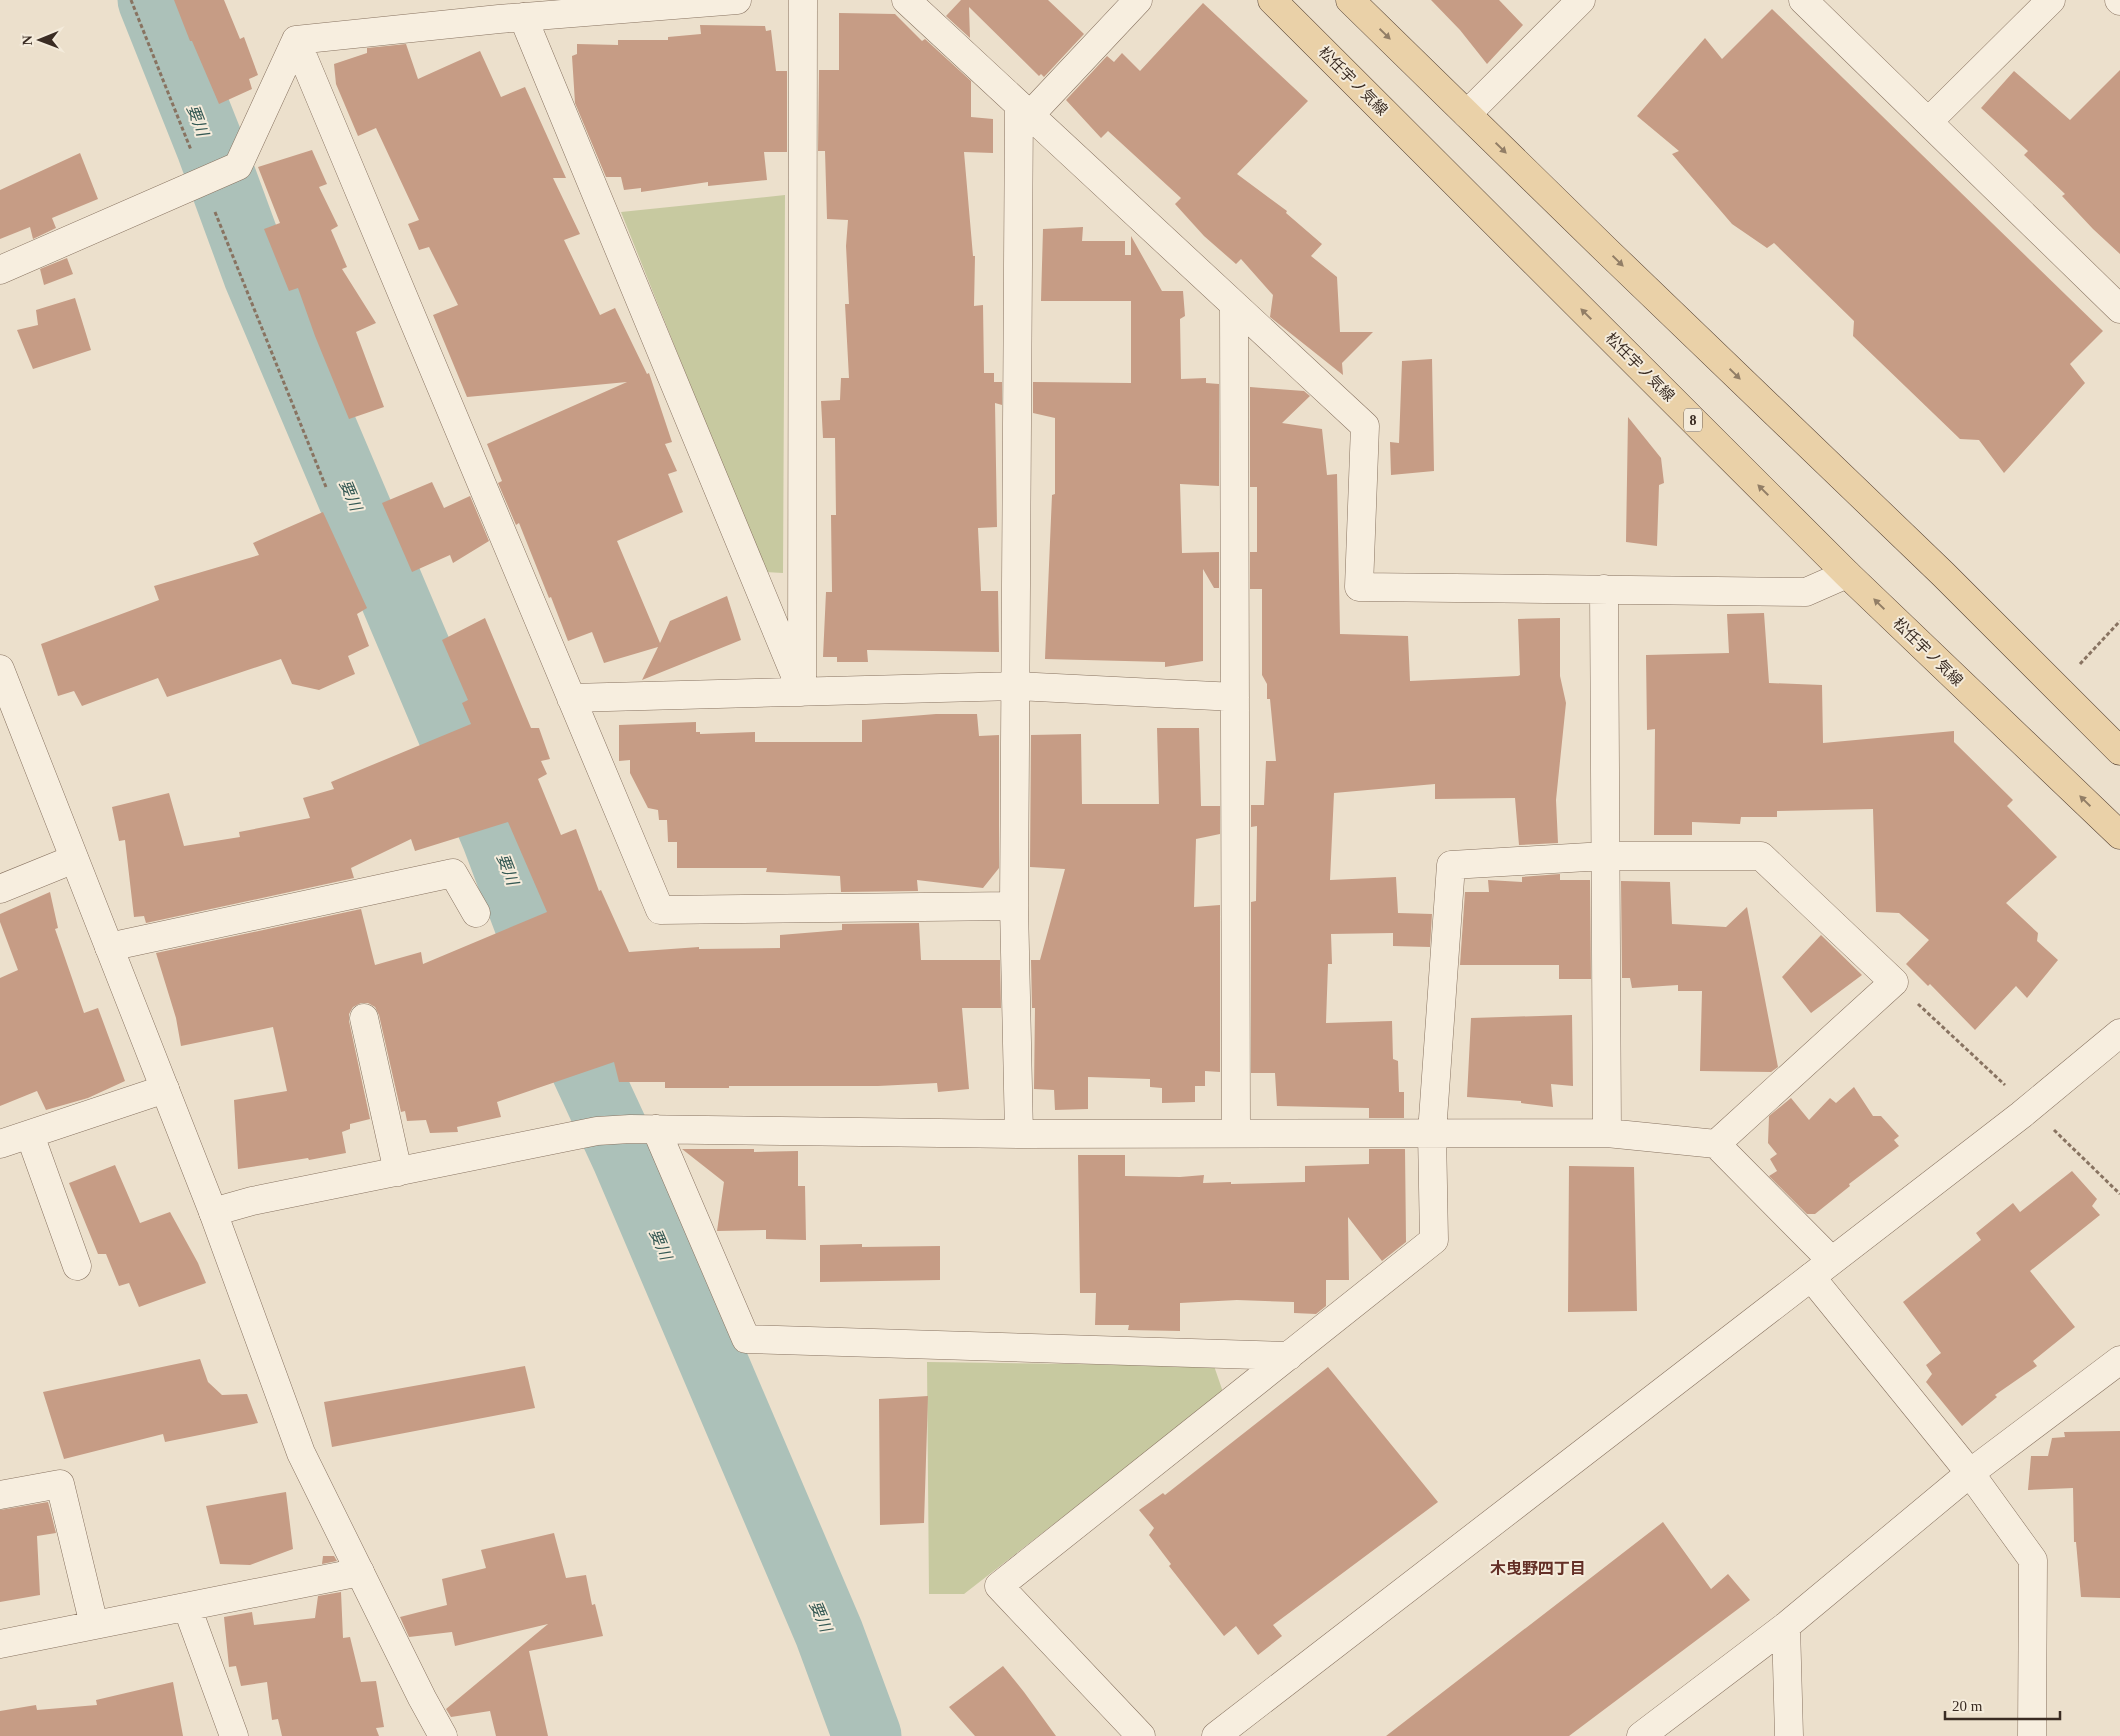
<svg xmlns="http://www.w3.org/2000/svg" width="2120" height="1736" font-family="'Times New Roman','Noto Sans JP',serif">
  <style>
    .green { fill: #c7c9a0 }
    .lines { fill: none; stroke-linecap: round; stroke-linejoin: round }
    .river { stroke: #acc1b9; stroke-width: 69 }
    .building { fill: #c69c85 }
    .minor-casing { stroke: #887361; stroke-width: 29 }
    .tertiary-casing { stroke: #887361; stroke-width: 29 }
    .primary-casing { stroke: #564234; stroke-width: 29 }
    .path { stroke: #887361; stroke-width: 3; stroke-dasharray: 4 2.5; stroke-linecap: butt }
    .minor { stroke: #f7eedf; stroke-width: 28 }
    .tertiary { stroke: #f7eedf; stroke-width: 28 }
    .primary { stroke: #ead1a8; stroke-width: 28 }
    .oneway { fill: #927e66 }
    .labels { text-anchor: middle; stroke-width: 4; stroke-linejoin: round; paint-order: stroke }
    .shield { fill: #f4ebdb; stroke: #72655a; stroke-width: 1 }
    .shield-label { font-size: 14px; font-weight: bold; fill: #3a2c23 }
    .street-label { font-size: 15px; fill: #3a2c23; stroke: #f4ebdb }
    .water-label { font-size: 16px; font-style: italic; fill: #345853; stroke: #f4ebdb }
    .neighbourhood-label { font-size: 16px; font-weight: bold; fill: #632f26; stroke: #f4ebdb }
  </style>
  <rect width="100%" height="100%" fill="#ece0cc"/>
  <path class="green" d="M785,195L783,573L765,572L621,212Z
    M927,1362L1214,1366L1223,1392L964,1594H929Z"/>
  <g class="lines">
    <path class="river" d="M152,0L211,148L258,276L496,837L576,1049L626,1157L829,1633L867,1736"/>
  </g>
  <path class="building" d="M174,0H224L240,39L244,37L258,75L249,79L252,89L219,104L192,41H190Z
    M961,0H1048L1084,34L1044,77L1041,74L1039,76L969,7L970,38L946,16Z
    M1431,0H1499L1523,25L1487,64L1460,30Z
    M1203,3L1308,101L1237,174L1287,211L1286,213L1322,244L1311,256L1337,277L1340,332H1373L1342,363L1343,375L1270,317L1273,295L1241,259L1236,264L1204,236L1175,204L1181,198L1108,131L1101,138L1066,100L1107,56L1114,62L1122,53L1140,71Z
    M1772,9L2103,331L2070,364L2085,383L2004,473L1979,440L1960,439L1853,336L1854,321L1774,243L1767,248L1732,224L1672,154L1679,151L1637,116L1705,38L1722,59Z
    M839,13L895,14L922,41L925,39L971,81V117L993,119V153L964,152L973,256H975L974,306L983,305L984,373H994V382H1002V405L995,403L997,527L978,528L981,591H998L999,652L867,650L868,662H837V657H823L826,592H832L831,515H836L835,438H823L821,401L840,400L841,378H849L845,304H849L846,246L848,220L827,219L825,151H818L819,70H839Z
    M700,25L765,26L766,31L771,30L776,71H787V152H764L767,180L708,186V182L641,192V188L624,190L621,177H606L575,103L572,56L577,54V44L618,45V40H668V37L701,34Z
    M406,44L418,79L480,51L501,97L525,87L566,178H553L580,234L564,240L600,315L615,308L647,374L649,373L672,442L665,444L677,471L668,474L683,512L617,541L660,643L670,621L727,596L741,640L642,680L658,647L604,663L592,632L568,641L551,597L549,598L519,523L516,525L498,483L502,481L487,444L627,382L467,397L433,315L458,305L429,247L419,250L408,224L419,220L376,128L358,136L336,84L334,64L367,53V48Z
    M2120,70V254L2093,229L2062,196L2065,194L2024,155L2028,151L1981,108L2014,71L2070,120Z
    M312,150L327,184L319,187L338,226L331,230L347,267L342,269L376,323L356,332L384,407L349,419L315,336L298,288L289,291L264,229L280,223L258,167Z
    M80,153L98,199L52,218L56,228L33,239L30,227L0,239V190Z
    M1083,227L1082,241H1125V255H1131V236L1162,291H1183L1185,316L1180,319L1181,379L1206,378V383L1219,384V486L1180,484L1182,553L1219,552V588H1214L1203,569V661L1165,667V662L1045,659L1052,495L1055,494V418L1033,413V382L1131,383V301H1041L1043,229Z
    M67,258L73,274L44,285L40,269Z
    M75,298L91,350L33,369L17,330L38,325L36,310Z
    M1432,359L1434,471L1391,475L1390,442L1399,443L1402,361Z
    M1250,387L1304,391L1310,396L1282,423L1322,429L1327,475L1337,474L1340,634L1408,636L1410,681L1518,676L1520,675L1518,619L1560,618V676L1566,703L1556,800L1558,843L1519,845L1515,798L1435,799V784L1334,793L1330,880L1396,877L1398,913L1432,914L1430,947L1393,946V933L1331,934L1332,964H1328L1326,1023L1392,1021L1393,1059L1398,1061L1399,1092H1404V1118H1369V1108L1277,1106L1275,1073H1251V902L1256,901L1257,826L1251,827V805H1264L1266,761H1276L1270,699H1267V684L1262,675V589H1250V552H1257V487H1250Z
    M1628,417L1661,458L1664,483L1659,485L1657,546L1626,542Z
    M432,482L444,508L470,496L489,541L453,563L450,555L412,572L382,503Z
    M323,512L367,608L357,614L369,646L348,656L355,674L319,690L292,684L281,659L167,697L158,678L82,706L74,691L58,696L41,644L159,600L154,586L259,555L253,543Z
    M1764,613L1769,683L1822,685L1823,743L1954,731V742L2013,800L2007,806L2057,857L2006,903L2038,933L2037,941L2058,960L2027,998L2016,986L1975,1030L1930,984L1928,986L1906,964L1929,940L1899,913L1876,912L1873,809L1777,811V817H1741L1740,824L1692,822V835H1654L1655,729L1647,730L1646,655L1729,653L1727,614Z
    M485,618L531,728H539L550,759L541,761L547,774L538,779L561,835L576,829L599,891L601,890L629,952L699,947V949L780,948V935L842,930V924L919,923L921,960H1000L1001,1008H962L969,1089L938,1092L937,1083L878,1086H729V1088H665V1082H619L614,1062L497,1102L501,1117L457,1127L458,1132L430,1133L426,1120L407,1121L405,1111L401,1112L379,1015L375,1007L368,1003H361L353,1007L349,1014V1021L370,1119L350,1124V1129L342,1132L346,1153L309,1160L308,1158L238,1169L234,1100L287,1091L273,1027L181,1046L176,1018L156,953L361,909L375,965L421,952L423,964L547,912L508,822L415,851L411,839L351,868L354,878L146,923L144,916L134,917L125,840L119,841L112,807L169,793L184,846L240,837L239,832L310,818L303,798L334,789L331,782L471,724L462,703L468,700L442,640Z
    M936,714H977L979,736L999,735V868L983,888L917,880L918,891L841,892L840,876L766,872L767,868H677V842H668L667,820H659L658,810L648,808L630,773V760L619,761V725L696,722V732H700V734L755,732V742H862V720Z
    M1157,728H1199L1201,806H1220V834L1196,839L1194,907L1220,905V1072L1205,1071V1086H1195V1102L1162,1103V1088L1150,1087V1079L1088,1077V1109L1055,1110L1054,1090L1034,1089L1035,1008H1032L1031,960H1040L1065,869L1030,867L1031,735L1081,734L1082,804H1159Z
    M1560,874V880H1590L1591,979H1559V965H1460L1465,892H1489L1488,880L1522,882V877Z
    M1621,881L1670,882L1672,924L1726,927L1747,907L1778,1067L1771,1072L1700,1071L1702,991H1678V985L1632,988L1630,978H1622Z
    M50,892L58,928L55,929L84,1013L98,1008L125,1081L88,1098L46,1110L37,1091L0,1106V978L18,970L0,922V914Z
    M1821,935L1862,975L1811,1013L1782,977Z
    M1572,1015L1573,1086L1551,1084L1553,1107L1521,1103V1101L1467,1097L1471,1018Z
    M1854,1087L1873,1116H1881L1899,1136L1894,1140L1899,1146L1849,1184L1850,1186L1815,1214H1807L1769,1176L1777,1171L1770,1159L1777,1154L1768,1143L1769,1116L1791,1098L1809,1120L1830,1098L1836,1103Z
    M682,1149H754V1152L798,1151V1186H805L806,1240L766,1239V1230L717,1231L724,1182Z
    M1369,1149H1405L1406,1242L1382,1261L1348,1217L1349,1280H1326V1306L1316,1314L1294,1313V1302L1237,1300L1180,1303V1331L1128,1330L1129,1325H1095L1096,1293H1080L1078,1155H1125V1176L1180,1177L1204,1175L1203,1183L1231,1182V1184L1305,1182V1166L1369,1164Z
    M115,1165L140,1223L170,1212L198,1263L206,1283L139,1307L129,1283L119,1286L106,1254H98L69,1183Z
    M1569,1166L1634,1167L1637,1311L1568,1312Z
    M2072,1171L2097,1199L2092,1206L2100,1215L2030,1271L2075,1327L2033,1361L2037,1366L1995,1395L1997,1397L1962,1426L1926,1382L1932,1374L1926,1365L1941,1353L1903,1302L1981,1240L1976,1233L2013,1203L2020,1212Z
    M862,1244V1247L940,1246V1280L820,1282V1245Z
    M200,1359L208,1382L222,1395L247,1394L258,1423L165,1442L163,1434L64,1459L43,1392Z
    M525,1366L535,1408L332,1447L324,1402Z
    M1328,1367L1438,1502L1273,1625L1282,1636L1258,1655L1236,1626L1224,1636L1169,1566L1171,1564L1149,1535L1154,1528L1139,1510L1163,1493L1165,1495Z
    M928,1396L924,1523L880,1525L879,1399Z
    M2120,1431V1598L2081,1597L2076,1542H2074L2073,1488L2028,1490L2031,1456H2048L2052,1438L2065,1437L2064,1432Z
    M286,1492L293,1549L250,1565L220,1564L206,1506Z
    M48,1502L56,1533L37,1536L40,1595L0,1602V1510Z
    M1663,1522L1711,1589L1728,1574L1750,1600L1569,1736H1386Z
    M554,1533L566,1578L586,1575L592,1605L595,1604L603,1636L529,1651L548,1736H496L490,1711L451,1717L446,1709L548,1624L455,1646L452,1632L409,1637L400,1617L447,1605L442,1579L486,1568L481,1550Z
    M323,1556H334L337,1561L322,1564Z
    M341,1592L343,1638L350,1637L361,1682L376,1681L384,1727L376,1728L379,1736H282L278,1719L272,1720L267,1682L241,1686L236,1666L229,1667L224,1617L252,1612L254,1625L315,1618L318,1596Z
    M1003,1666L1024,1692L1056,1736H975L949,1707Z
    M173,1682L183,1736H0V1711L36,1705L37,1710L97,1705L96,1700Z"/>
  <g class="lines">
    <defs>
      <path id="minor" d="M906,0L1365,426L1359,587L1806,592L1847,574
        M1803,0L2120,309
        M523,17L802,692
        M296,40L660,910L1014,906
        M296,40L499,19L737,0
        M1467,114L1581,0
        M1030,115L1138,0
        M1928,122L2051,0
        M0,270L238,166L296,40
        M1234,305L1236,1133
        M1604,589L1607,1133
        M802,678L803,0
        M571,698L1016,686L1235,697
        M0,889L74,859
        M109,947L453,873L476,913
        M364,1018L398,1172
        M656,1129L746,1339L1289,1356
        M1019,1134L1014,906L1019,105
        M30,1135L77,1266
        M0,1144L165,1089
        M213,1212L252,1201L597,1131L630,1129L1019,1134L1607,1133L1716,1144L1831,1260
        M1811,1277L1970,1473L2033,1560L2032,1736
        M0,1495L60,1484L94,1625
        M187,1607L234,1736
        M0,1644L360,1572
        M1141,1736L999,1586L1434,1240L1432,1133L1451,865L1605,856H1761L1894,982L1716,1144
        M1641,1736L1786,1626
        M1789,1736L1786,1626L1970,1473L2120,1360"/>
      <path id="tertiary" d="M2119,0L2120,1
        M0,669L213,1212L301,1453L422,1698L443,1736
        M1216,1736L2021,1115L2120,1033"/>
      <path id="primary" d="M1272,0L1847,574L2120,835
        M1350,0L1607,251L1943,574L2120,751"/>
    </defs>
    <use href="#minor" class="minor-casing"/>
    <use href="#tertiary" class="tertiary-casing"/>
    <use href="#primary" class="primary-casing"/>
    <path class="path" d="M131,0L191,150
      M215,212L326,487
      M2080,664L2120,621
      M1918,1004L2005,1085
      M2054,1130L2120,1194"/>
    <use href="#minor" class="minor"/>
    <use href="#tertiary" class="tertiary"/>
    <use href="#primary" class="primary"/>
  </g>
  <defs><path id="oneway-solid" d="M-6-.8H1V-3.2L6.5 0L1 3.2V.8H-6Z" transform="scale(1.25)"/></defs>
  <g class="oneway">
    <use href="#oneway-solid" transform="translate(1385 34) rotate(44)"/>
    <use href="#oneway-solid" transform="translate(1501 148) rotate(44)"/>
    <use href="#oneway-solid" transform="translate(1618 261) rotate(44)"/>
    <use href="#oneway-solid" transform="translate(1586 314) rotate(-135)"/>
    <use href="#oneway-solid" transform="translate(1735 374) rotate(44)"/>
    <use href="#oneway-solid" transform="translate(1763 490) rotate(-135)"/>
    <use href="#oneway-solid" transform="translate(1879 604) rotate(-136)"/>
    <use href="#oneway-solid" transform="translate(2085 801) rotate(-136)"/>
  </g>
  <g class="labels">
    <rect class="shield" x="1684" y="408.5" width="18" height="23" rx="4"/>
    <g class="shield-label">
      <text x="1693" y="425">8</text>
    </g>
    <g class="street-label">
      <text transform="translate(1353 81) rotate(45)" y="5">松任宇ノ気線</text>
      <text transform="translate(1640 367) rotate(45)" y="5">松任宇ノ気線</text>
      <text transform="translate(1928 652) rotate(44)" y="5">松任宇ノ気線</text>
    </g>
    <g class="water-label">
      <text transform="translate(198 120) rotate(69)" y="6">要川</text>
      <text transform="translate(351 495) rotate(67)" y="6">要川</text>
      <text transform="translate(508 869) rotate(69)" y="6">要川</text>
      <text transform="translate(661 1244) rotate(67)" y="6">要川</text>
      <text transform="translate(821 1616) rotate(67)" y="6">要川</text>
    </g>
    <g class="neighbourhood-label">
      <text x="1538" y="1574">木曳野四丁目</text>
    </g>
  </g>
  <g transform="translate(40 40) rotate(269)" stroke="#f4ebdb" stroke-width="4" paint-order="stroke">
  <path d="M0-4L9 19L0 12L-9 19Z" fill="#3a2c23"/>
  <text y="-8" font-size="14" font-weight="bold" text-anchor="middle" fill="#3a2c23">N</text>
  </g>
  <path d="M1945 1711v8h115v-8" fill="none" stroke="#3a2c23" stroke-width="2.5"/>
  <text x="1952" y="1711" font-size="15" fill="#3a2c23" stroke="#f4ebdb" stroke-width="4" paint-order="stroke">20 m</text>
</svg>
